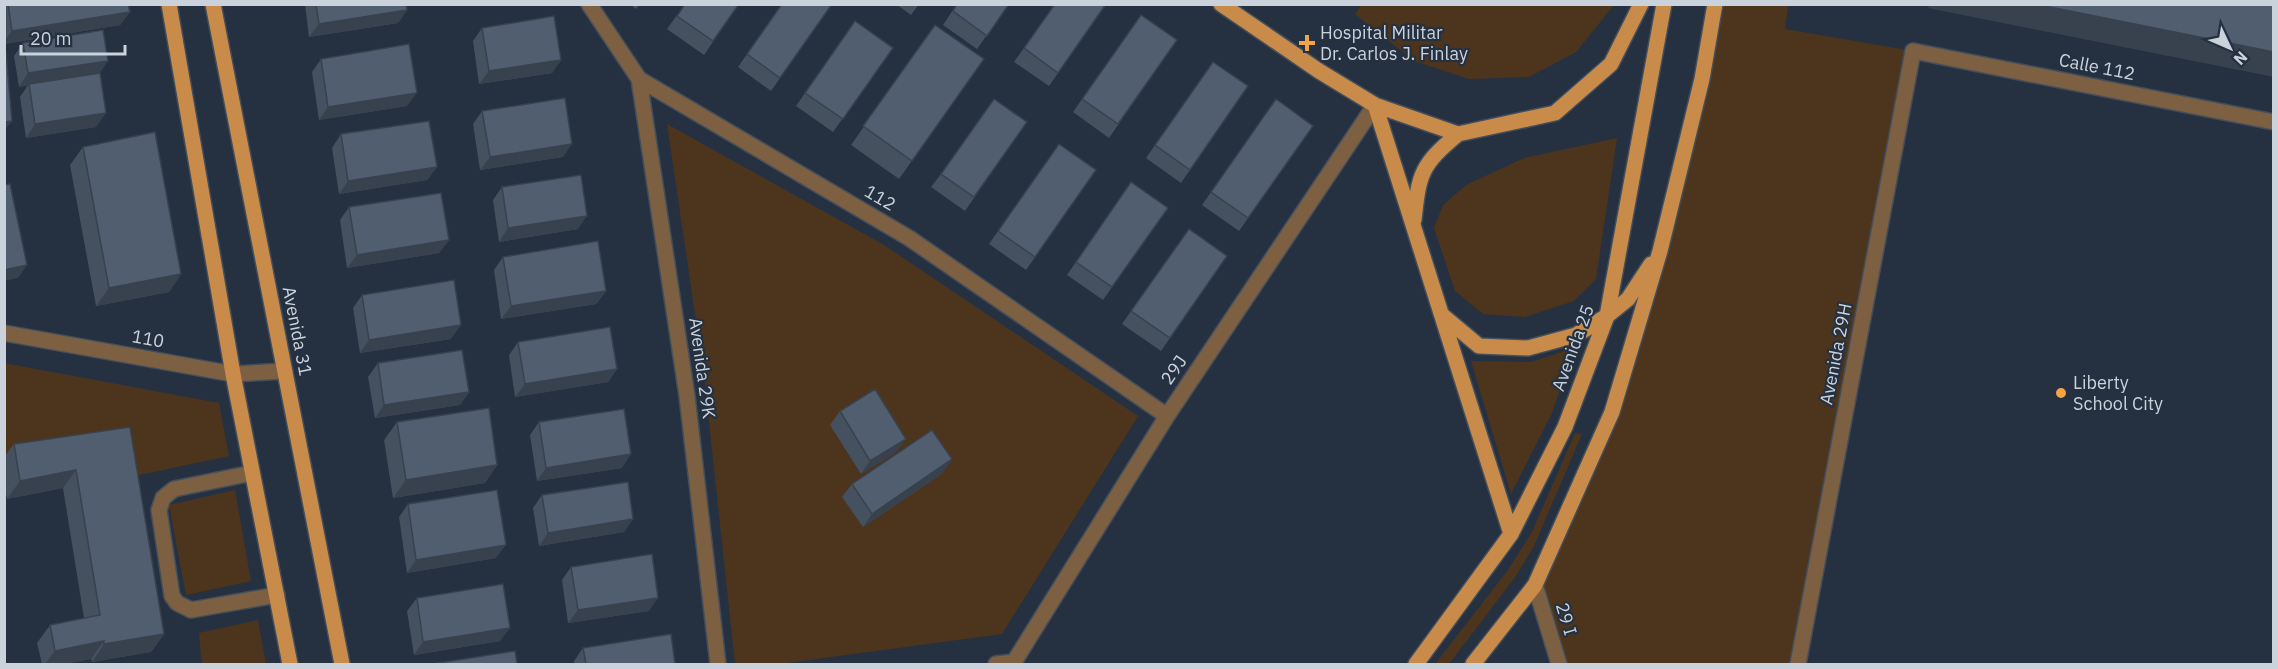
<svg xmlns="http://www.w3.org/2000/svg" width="2278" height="669" font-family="'IBM Plex Sans',sans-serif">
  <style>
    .green { fill: #4d351d }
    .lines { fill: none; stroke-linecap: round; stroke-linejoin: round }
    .minor-casing { stroke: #434e5c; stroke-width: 18 }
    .major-casing { stroke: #434e5c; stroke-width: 18 }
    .minor { stroke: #7d5f41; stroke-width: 15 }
    .major { stroke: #c98b49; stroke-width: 15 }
    .wall { fill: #45515f }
    .shaded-wall { fill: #38424e }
    .building { fill: #505e6f; stroke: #38424e; stroke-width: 1.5 }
    .poi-dot { fill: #f5a345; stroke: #253140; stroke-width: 2 }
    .labels { text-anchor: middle; stroke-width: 4.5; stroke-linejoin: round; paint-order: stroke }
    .poi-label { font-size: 18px; fill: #cad2dc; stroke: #253140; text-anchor: start }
    .street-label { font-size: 18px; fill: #cad2dc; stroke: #253140 }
  </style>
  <rect width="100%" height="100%" fill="#253140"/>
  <path class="green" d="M1361,5V4L1614,5L1576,52L1529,77L1469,79L1414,61L1355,14Z
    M1715,5H1788L1785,29L1913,51L1798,664H1559L1535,585L1612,412Z
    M667,124L884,245L1138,416L1002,634L779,664H735L704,375Z
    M1617,138L1596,279L1574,301L1525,317L1483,314L1455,291L1434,228L1443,205L1466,185L1524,158Z
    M1574,348L1552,413L1511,494L1471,361L1531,362Z
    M4,363L219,403L229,456L130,477L5,462Z
    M1575,433L1582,434L1534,546L1516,576L1449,664H1435L1508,570L1532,532Z
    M235,490L251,581L186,595L169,505Z
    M258,620L266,664H202L199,633Z"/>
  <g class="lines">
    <defs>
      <path id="minor" d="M589,4L639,79L909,238L1167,416
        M639,79L687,396L718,664
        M4,333L233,374L285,371
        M252,473L174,489L163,498L159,510L172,596L177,603L191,610L277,595
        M1535,585L1559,664
        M996,664L1014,662L1167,416L1375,105
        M1798,664L1913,51L2274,122"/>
      <path id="major" d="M169,4L233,374L290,664
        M213,4L342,664
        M1221,4L1319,71L1375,105L1458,134L1555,113L1611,64L1641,4
        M1375,105L1511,534
        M1414,220C1419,173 1421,165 1458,134
        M1442,315L1479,346L1528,348L1576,335L1607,316L1628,299L1651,264
        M1416,664L1511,534L1565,427L1607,316L1664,4
        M1473,664L1535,585L1612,412L1660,251L1702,79L1715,4"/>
    </defs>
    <use href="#minor" class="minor-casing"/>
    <use href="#major" class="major-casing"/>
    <use href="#minor" class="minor"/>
    <use href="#major" class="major"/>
  </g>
  <path class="wall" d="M4,4H128L130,12L120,25L4,44Z
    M305,4H406L407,10L398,23L309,37Z
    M630,4H640L636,9Z
    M685,4H739L704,55L667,29Z
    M782,4H832L771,91L738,67Z
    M896,4H919L911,15Z
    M957,4H1009L977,49L943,25Z
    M1055,4L1106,5L1049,86L1014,62Z
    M1141,15L1177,40L1109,138L1073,112Z
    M855,21L893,48L833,132L796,106Z
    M935,25L984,59L899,179L851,145Z
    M482,28L561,60L552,73L479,84L473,41Z
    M23,43L100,73L96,127L26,138L20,97L28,85L19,87L14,56Z
    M321,59L407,106L319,120L312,72Z
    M1213,62L1248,86L1181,183L1146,158Z
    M1276,99L1313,126L1239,231L1202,205Z
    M482,111L563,157L480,170L473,124Z
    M1027,122L965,211L931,187L941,174Z
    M341,134L437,167L427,180L339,194L332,148Z
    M1059,144L1096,170L1026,270L989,244Z
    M83,147L181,274L169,292L96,306L70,165Z
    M1131,182L1168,208L1103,300L1067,275Z
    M502,187L578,229L499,242L493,200Z
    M349,207L449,240L439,253L347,268L340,220Z
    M1189,229L1227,256L1161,351L1122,324Z
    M503,257L606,291L596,304L501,319L494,270Z
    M362,295L451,339L360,353L353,308Z
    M518,342L617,369L608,382L515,397L509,355Z
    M378,363L469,392L460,405L375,418L368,377Z
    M840,411L896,452L861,474L830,425Z
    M397,422L497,465L485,483L393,498L384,440Z
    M539,422L622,468L537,481L530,435Z
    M130,427L164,634L151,652L92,662L91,659L63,664H42L37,643L50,625L84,618L63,488L7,499L4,484V457L14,444Z
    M943,473L863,527L842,497L852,484Z
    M542,495L633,519L624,532L539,546L533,508Z
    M408,504L496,558L407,573L399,517Z
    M571,567L649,611L568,623L562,580Z
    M417,598L500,641L414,655L407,611Z
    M583,648L675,664H574V661Z"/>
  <path class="shaded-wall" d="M1930,4H2035L2274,52V77L1928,8Z
    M407,10L398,23L309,37L319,24Z
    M130,12L120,25L4,44V41L12,31Z
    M561,60L552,73L479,84L489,71Z
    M108,61L99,74L19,87L28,73Z
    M417,93L407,106L319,120L328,107Z
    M106,113L96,127L26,138L35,124Z
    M12,121L4,131V122Z
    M572,144L563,157L480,170L490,157Z
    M437,167L427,180L339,194L348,181Z
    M587,216L578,229L499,242L508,228Z
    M449,240L439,253L347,268L357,255Z
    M27,265L18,278L4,281V270Z
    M181,274L169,292L96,306L109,288Z
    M606,291L596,304L501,319L511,306Z
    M461,325L451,339L360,353L369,340Z
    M617,369L608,382L515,397L525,384Z
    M469,392L460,405L375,418L384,405Z
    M906,439L896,452L861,474L870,461Z
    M631,454L622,468L537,481L546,468Z
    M952,459L943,473L863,527L872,514Z
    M497,465L485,483L393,498L406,480Z
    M76,470L63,488L7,499L20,481Z
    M633,519L624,532L539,546L548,533Z
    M506,545L496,558L407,573L416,560Z
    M658,598L649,611L568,623L578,610Z
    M510,628L500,641L414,655L423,642Z
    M164,634L151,652L92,662L104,644Z
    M104,641L91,659L63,664H45L55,651Z"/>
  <path class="building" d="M8,4H128L130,12L12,31Z
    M316,4H406L407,10L319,24Z
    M685,4H739L713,41L677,16Z
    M782,4H832L780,78L747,54Z
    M957,4H1009L987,36L953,11Z
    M1055,4H1106L1058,73L1024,48Z
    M2035,4H2274V52Z
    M1141,15L1177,40L1118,124L1082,99Z
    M554,16L561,60L489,71L482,28Z
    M855,21L893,48L843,119L805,93Z
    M935,25L984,59L912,161L863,126Z
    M103,30L108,61L28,73L23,43Z
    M409,44L417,93L328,107L321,59Z
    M4,53H6L12,121L4,122Z
    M1213,62L1248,86L1190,170L1155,145Z
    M100,73L106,113L35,124L29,84Z
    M565,98L572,144L490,157L482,111Z
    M994,99L1027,122L974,197L941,174Z
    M1276,99L1313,126L1248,218L1211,192Z
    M429,121L437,167L348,181L341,134Z
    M155,132L181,274L109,288L83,147Z
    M1059,144L1096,170L1035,257L998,231Z
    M581,175L587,216L508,228L502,187Z
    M1131,182L1168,208L1112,287L1076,262Z
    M10,184L27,265L4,270V185Z
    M441,193L449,240L357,255L349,207Z
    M1189,229L1227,256L1170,338L1131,311Z
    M598,241L606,291L511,306L503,257Z
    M454,280L461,325L369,340L362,295Z
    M610,327L617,369L525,384L518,342Z
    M462,350L469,392L384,405L378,363Z
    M875,389L906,439L870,461L840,411Z
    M489,408L497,465L406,480L397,422Z
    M624,409L631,454L546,468L539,422Z
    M130,427L164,634L104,644V641L55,651L50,625L100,615L76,470L20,481L14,444Z
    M932,430L952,459L872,514L852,484Z
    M628,482L633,519L548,533L542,495Z
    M497,490L506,545L416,560L408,504Z
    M652,554L658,598L578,610L571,567Z
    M503,584L510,628L423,642L417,598Z
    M671,634L675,664H586L583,648Z
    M515,651L517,664H432Z"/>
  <g class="poi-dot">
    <path d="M1304 34h6v6h6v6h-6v6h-6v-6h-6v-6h6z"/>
    <circle cx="2061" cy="393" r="6"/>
  </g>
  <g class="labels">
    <g class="poi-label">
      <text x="1320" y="39">Hospital Militar<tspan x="1320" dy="21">Dr. Carlos J. Finlay</tspan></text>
      <text x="2073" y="389">Liberty<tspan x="2073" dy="21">School City</tspan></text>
    </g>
    <g class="street-label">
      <text transform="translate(2097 67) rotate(11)" y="6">Calle 112</text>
      <text transform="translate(880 198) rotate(30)" y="6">112</text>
      <text transform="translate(297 331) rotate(79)" y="6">Avenida 31</text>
      <text transform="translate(148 339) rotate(10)" y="6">110</text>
      <text transform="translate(1573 348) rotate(-70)" y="6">Avenida 25</text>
      <text transform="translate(1836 354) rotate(-79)" y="6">Avenida 29H</text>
      <text transform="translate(702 368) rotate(82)" y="6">Avenida 29K</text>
      <text transform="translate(1174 370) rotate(-56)" y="6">29J</text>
      <text transform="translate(1566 619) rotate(73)" y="6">29 I</text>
    </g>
  </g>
  <rect width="2278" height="669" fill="none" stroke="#cad2dc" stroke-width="12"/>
  <g transform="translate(2230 48) rotate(134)" stroke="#253140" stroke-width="4.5" paint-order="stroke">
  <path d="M0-4.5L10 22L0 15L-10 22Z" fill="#cad2dc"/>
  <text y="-9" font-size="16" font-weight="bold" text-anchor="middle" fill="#cad2dc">N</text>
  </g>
  <path d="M21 45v9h104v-9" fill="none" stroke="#cad2dc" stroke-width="3"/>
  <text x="30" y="45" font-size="18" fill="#cad2dc" stroke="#253140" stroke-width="4.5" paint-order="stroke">20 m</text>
</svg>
